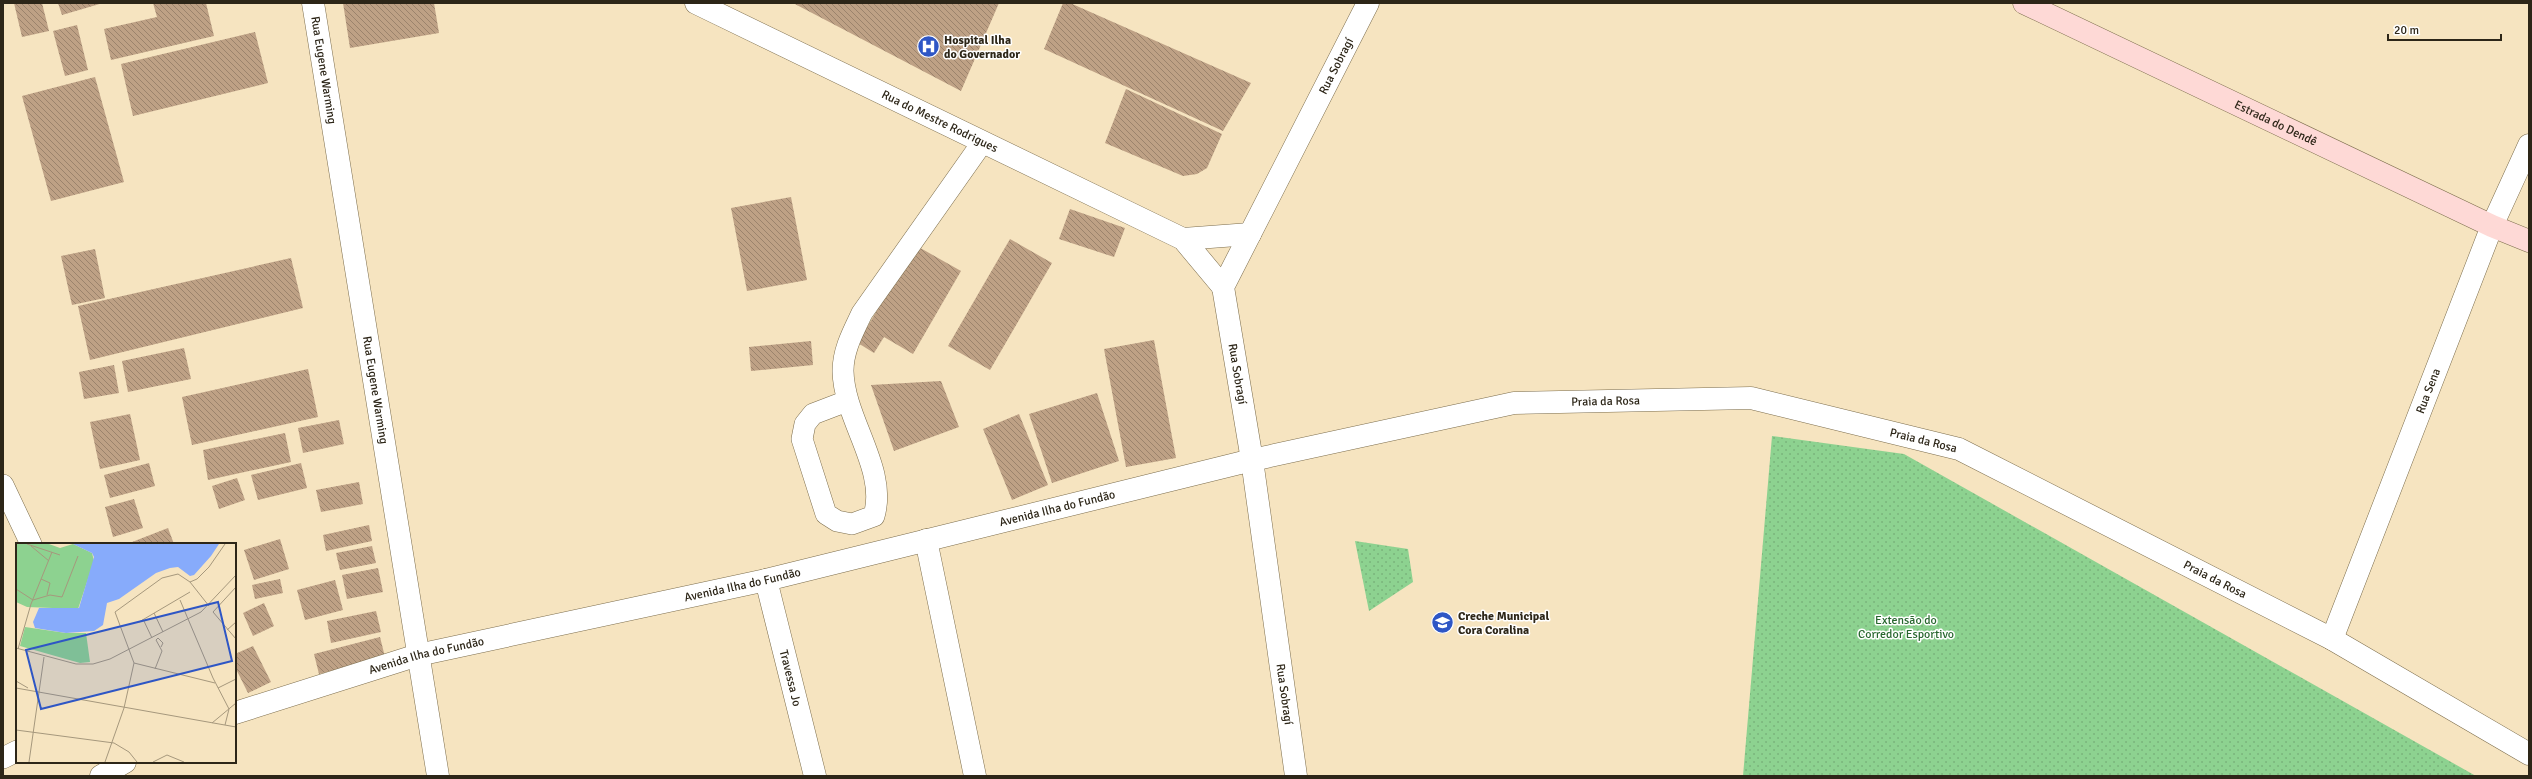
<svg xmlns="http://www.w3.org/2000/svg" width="2532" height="779" font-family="Signika,sans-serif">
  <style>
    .park { fill: url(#park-dots) }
    .building { fill: url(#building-back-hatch) }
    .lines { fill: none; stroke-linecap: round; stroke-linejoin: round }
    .service-casing { stroke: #7c6d4c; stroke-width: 22 }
    .minor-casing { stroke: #7c6d4c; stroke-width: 23 }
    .tertiary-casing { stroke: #7c6d4c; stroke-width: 23 }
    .secondary-casing { stroke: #7c6d4c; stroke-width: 23 }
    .service { stroke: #fff; stroke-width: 21 }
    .minor { stroke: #fff; stroke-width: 22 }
    .tertiary { stroke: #fff; stroke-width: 22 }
    .secondary { stroke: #fed9d6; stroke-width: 22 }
    .labels { text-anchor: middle; stroke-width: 3; stroke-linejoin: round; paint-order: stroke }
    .poi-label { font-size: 12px; font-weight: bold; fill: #2d2618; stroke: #fff; text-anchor: start }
    .street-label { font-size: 12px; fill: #2d2618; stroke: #fff }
    .park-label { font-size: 12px; fill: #27672e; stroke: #fff }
    .inset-road { fill: none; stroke: #a6987d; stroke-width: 1 }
    .view { fill: #2e56c5; fill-opacity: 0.15; stroke: #2e56c5; stroke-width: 2 }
    .inset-edge { fill: none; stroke: #2d2618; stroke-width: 2 }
  </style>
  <defs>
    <pattern id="park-dots" width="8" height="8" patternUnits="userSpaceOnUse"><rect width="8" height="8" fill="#8dd290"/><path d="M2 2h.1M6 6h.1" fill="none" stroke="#7ab47b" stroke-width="1.8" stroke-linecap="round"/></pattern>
    <pattern id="building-back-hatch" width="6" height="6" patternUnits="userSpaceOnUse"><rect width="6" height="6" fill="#bea185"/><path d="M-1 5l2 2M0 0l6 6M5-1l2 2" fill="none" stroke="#9b836c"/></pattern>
  </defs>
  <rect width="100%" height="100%" fill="#f6e4c0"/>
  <path class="park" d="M1772,436L1904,454L2476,776H1743Z
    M1355,541L1408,549L1413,582L1369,611Z"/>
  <path class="building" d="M14,3H42L49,31L22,37Z
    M58,3H103L62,15Z
    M153,3H206L214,36L111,60L104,29L157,17Z
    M343,3H434L439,33L350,48Z
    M793,3H999L961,91Z
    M1063,3H1070L1251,83L1223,131L1044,49Z
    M77,25L88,70L65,76L53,31Z
    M255,32L268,83L133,116L121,64Z
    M95,77L124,182L51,201L22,96Z
    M1126,89L1222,134L1207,168L1197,174L1183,176L1105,143Z
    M791,197L807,280L747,291L731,208Z
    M1070,209L1125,228L1114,257L1059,239Z
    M1010,239L1052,263L990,370L948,346Z
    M915,245L961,271L913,354L884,337L874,353L858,343Z
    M95,249L105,298L72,305L61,256Z
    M291,258L303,308L90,360L78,306Z
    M1154,340L1176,458L1126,467L1104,349Z
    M811,341L813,365L751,371L749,347Z
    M184,348L191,379L128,392L122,361Z
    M114,365L119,393L84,399L79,372Z
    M308,369L318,417L192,445L182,397Z
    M941,381L959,427L894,451L871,385Z
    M1097,393L1119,461L1052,483L1029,414Z
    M130,414L140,460L100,469L90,422Z
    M1019,414L1048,485L1012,500L983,429Z
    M339,420L344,444L303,453L298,428Z
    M285,433L291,462L208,480L203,450Z
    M149,463L155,486L110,498L104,475Z
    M301,463L307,488L258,500L251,475Z
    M237,478L245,500L219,509L212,486Z
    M359,482L363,504L321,512L316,490Z
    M134,499L143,528L113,537L105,507Z
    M369,525L372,541L326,551L323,535Z
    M168,528L174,544H127Z
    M280,539L289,569L254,580L244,550Z
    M372,546L376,563L340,570L336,553Z
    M378,568L383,592L347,599L342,575Z
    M280,579L283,593L255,599L252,585Z
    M335,580L343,610L305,620L297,590Z
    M264,603L274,626L253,636L243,613Z
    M376,611L381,632L331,643L327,621Z
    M380,637L385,657L319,674L314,654Z
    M253,646L271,682L248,693L235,667V654Z"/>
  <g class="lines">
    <defs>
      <path id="service" d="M847,401L813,414L805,424L802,439L826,514L837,521L852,524L874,516C888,469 844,420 843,371C843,350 853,332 862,313L982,143
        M3,485L31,544
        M3,758L17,751"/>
      <g id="minor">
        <path id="s1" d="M313,3L438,776"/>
        <path d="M926,540L975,776"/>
        <path id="s2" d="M766,580L815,776"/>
        <path id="s3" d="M2332,639L2492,226L2529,145"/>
        <path id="s4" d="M235,713L418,655L766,580L1252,460L1296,776"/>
        <path d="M101,776L125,762"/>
      </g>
      <g id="tertiary">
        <path id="s5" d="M696,3L1183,239L1223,287"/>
        <path id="s6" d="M1368,3L1223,287L1252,460L1514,403L1751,398L1959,449L2332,639L2529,754"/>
        <path d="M1183,239L1250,234"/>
      </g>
      <g id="secondary">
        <path id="s7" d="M2024,3L2492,226L2529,241"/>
      </g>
    </defs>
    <use href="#service" class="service-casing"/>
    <use href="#minor" class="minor-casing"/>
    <use href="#tertiary" class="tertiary-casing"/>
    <use href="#secondary" class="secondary-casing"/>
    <use href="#service" class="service"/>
    <use href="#minor" class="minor"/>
    <use href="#tertiary" class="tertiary"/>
    <use href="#secondary" class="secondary"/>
  </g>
  <defs>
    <symbol id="hospital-disc" viewBox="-11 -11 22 22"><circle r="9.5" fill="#2e56c5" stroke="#fff"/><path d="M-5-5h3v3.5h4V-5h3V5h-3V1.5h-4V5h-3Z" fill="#fff"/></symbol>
    <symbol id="school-disc" viewBox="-11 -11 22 22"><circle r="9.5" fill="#2e56c5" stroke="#fff"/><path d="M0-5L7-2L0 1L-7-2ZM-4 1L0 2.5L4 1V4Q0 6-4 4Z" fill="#fff"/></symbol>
  </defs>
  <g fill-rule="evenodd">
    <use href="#hospital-disc" x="916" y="34" width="25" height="25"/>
    <use href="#school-disc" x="1430" y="610" width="25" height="25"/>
  </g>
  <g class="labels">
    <g class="poi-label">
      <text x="944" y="44">Hospital Ilha<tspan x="944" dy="14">do Governador</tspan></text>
      <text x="1458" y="620">Creche Municipal<tspan x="1458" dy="14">Cora Coralina</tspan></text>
    </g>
    <g class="street-label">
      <text transform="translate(1336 66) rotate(-63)" y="4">Rua Sobragí</text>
      <text dy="4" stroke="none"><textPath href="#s1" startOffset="68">Rua Eugene Warming</textPath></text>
      <text dy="4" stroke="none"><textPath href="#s5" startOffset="271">Rua do Mestre Rodrigues</textPath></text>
      <text dy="4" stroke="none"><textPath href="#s7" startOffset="279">Estrada do Dendê</textPath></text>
      <text dy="4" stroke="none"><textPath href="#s6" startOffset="407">Rua Sobragí</textPath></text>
      <text dy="4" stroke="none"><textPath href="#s1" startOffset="392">Rua Eugene Warming</textPath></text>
      <text dy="4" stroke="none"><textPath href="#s3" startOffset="266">Rua Sena</textPath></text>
      <text dy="4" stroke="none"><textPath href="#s6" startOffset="854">Praia da Rosa</textPath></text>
      <text dy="4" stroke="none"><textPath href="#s6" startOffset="1177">Praia da Rosa</textPath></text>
      <text dy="4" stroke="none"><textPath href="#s4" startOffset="848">Avenida Ilha do Fundão</textPath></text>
      <text dy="4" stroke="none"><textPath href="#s6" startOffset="1501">Praia da Rosa</textPath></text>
      <text dy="4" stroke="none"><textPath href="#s4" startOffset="524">Avenida Ilha do Fundão</textPath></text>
      <text dy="4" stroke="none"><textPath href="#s4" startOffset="200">Avenida Ilha do Fundão</textPath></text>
      <text dy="4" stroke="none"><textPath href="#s2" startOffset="101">Travessa Jo</textPath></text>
      <text dy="4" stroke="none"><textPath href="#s4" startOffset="1285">Rua Sobragí</textPath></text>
    </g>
    <g class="park-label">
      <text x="1906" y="624">Extensão do<tspan x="1906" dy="14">Corredor Esportivo</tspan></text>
    </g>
  </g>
  <g transform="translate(16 543)">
    <rect width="220" height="220" fill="#f6e4c0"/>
    <path d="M0,1H33L44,5L57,1L76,10L78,18L62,66L11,64L0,59Z" fill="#8dd290"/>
    <path d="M9,84L50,90H70L74,119L64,120L4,103Z" fill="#8dd290"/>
    <path d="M57,1H203L195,13L178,32L174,33L162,24L154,25L140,30L103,56L91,60L87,82L78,88L50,90L19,85L17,79L23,65H63L78,14L76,10Z" fill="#87abfb"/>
    <path class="inset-road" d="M11,1L44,12M15,3L33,18M25,36L34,40L31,52M174,39L193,63M220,44L197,69L220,96M0,46L17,57L34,52L46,54L62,13M164,57L197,135L213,166M138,70L147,89M127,76L136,95M123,79L174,49M211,87L220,79M0,105L60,121H77L94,116L185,69L220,32M2,106L15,61L36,9M118,120L199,140M139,126L146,108L140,97L142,95L147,100L145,104M0,138L12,145M0,145L220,184M202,145L220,136M196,180L220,160M209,182L213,166M0,187L98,200L113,209L121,219M13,219L28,114M89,219L108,165L118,120L99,69L146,35L162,31L174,39L181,36L193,24L209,1M137,219L151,212L168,219"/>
    <path class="view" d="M202,59L216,118L25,166L10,107Z"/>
    <rect width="220" height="220" class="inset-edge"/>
  </g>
  <rect width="2532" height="779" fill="none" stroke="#2d2618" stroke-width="8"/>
  <path d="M2388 34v6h113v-6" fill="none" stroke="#2d2618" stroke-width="2"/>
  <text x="2394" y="34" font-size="12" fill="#2d2618" stroke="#ffffff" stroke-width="3" paint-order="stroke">20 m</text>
</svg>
